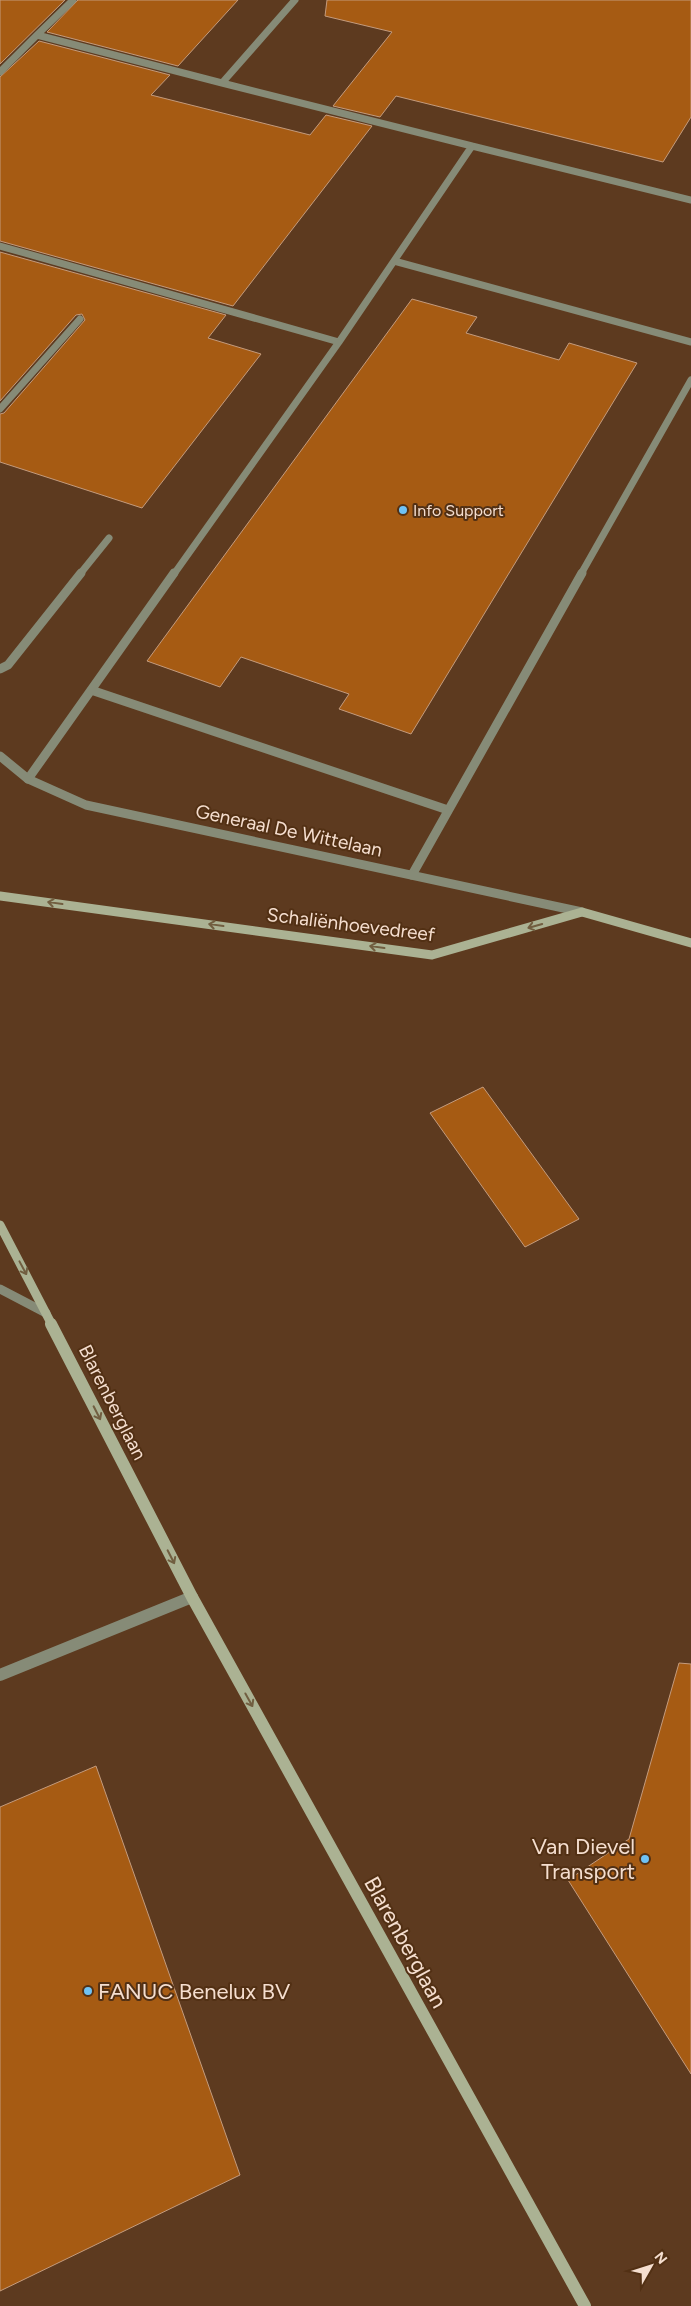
<svg xmlns="http://www.w3.org/2000/svg" width="691" height="2306" font-family="Figtree,sans-serif">
  <style>
    .building { fill: #a65b13; stroke: #c49b7d }
    .lines { fill: none; stroke-linecap: round; stroke-linejoin: round }
    .lane-far1 { stroke: #868b77; stroke-width: 7 }
    .lane { stroke: #868b77; stroke-width: 9 }
    .street-far1 { stroke: #868b77; stroke-width: 9 }
    .street { stroke: #868b77; stroke-width: 12 }
    .secondary-far1 { stroke: #abb293; stroke-width: 9 }
    .secondary { stroke: #abb293; stroke-width: 12 }
    .oneway { stroke: #715e40 }
    .poi-dot { fill: #6fc2f4; stroke: #523014; stroke-width: 2 }
    .labels { text-anchor: middle; stroke-width: 4; stroke-linejoin: round; paint-order: stroke }
    .far-poi-label { font-size: 16px; fill: #f5decf; stroke: #523014; text-anchor: start }
    .street-label { font-size: 19px; fill: #f5decf; stroke: #523014 }
    .near-poi-label { font-size: 22px; fill: #f5decf; stroke: #523014; text-anchor: end }
    .near-street-label { font-size: 22px; fill: #f5decf; stroke: #523014 }
  </style>
  <rect width="100%" height="100%" fill="#5d3a1f"/>
  <path class="building" d="M0,0H65L0,64Z
    M78,0H238L178,66L47,32Z
    M327,0H691V117L663,162L396,96L380,117L333,106L392,32L325,16Z
    M39,41L170,75L151,95L310,135L326,115L372,126L233,306L0,241V77Z
    M0,252L226,315L208,338L261,354L142,508L0,462V414L4,413L85,320L82,314L76,315L0,401Z
    M412,299L477,317L466,333L559,360L569,343L637,363L411,734L339,709L349,694L241,657L220,687L147,661Z
    M483,1087L579,1219L525,1247L430,1113Z
    M679,1663L691,1664V2074L568,1880L629,1839Z
    M96,1766L240,2175L0,2291V1807Z"/>
  <g class="lines">
    <path class="lane-far1" d="M37,35L73,0
      M0,72L37,35L222,83L295,0
      M472,146L691,200
      M0,246L339,342L472,146L222,83
      M394,261L691,342
      M0,409L80,319
      M80,574L109,538
      M174,574L339,342
      M581,574L691,380"/>
    <path class="lane" d="M0,669L8,665L81,573
      M91,690L448,810
      M28,779L174,573
      M412,875L582,573
      M0,1289L46,1313"/>
    <path class="street-far1" d="M0,756L28,779L86,805L582,912"/>
    <path class="street" d="M0,1675L192,1597"/>
    <path class="secondary-far1" d="M0,896L432,955L582,912L691,943
      M0,1225L52,1325"/>
    <path class="secondary" d="M51,1324L192,1597L585,2306"/>
  </g>
  <defs><path id="oneway-shaft" d="M-6 0H5M1.5-3L5.5 0L1.5 3" fill="none" stroke-width="1.6" stroke-linecap="round" stroke-linejoin="round" transform="scale(1.25)"/></defs>
  <g class="oneway">
    <use href="#oneway-shaft" transform="translate(55 903) rotate(-172)"/>
    <use href="#oneway-shaft" transform="translate(216 925) rotate(-172)"/>
    <use href="#oneway-shaft" transform="translate(535 926) rotate(164)"/>
    <use href="#oneway-shaft" transform="translate(377 947) rotate(-172)"/>
    <use href="#oneway-shaft" transform="translate(23 1268) rotate(62)"/>
    <use href="#oneway-shaft" transform="translate(97 1413) rotate(63)"/>
    <use href="#oneway-shaft" transform="translate(171 1557) rotate(63)"/>
    <use href="#oneway-shaft" transform="translate(249 1700) rotate(61)"/>
  </g>
  <g class="poi-dot">
    <circle cx="403" cy="510" r="5"/>
    <circle cx="645" cy="1859" r="5"/>
    <circle cx="88" cy="1991" r="5"/>
  </g>
  <g class="labels">
    <g class="far-poi-label">
      <text x="413" y="516">Info Support</text>
    </g>
    <g class="street-label">
      <text transform="translate(289 830) rotate(12)" y="7">Generaal De Wittelaan</text>
      <text transform="translate(351 924) rotate(7)" y="7">Schaliënhoevedreef</text>
      <text transform="translate(113 1402) rotate(63)" y="7">Blarenberglaan</text>
    </g>
    <g class="near-poi-label">
      <text x="635" y="1854">Van Dievel<tspan x="635" dy="25">Transport</tspan></text>
      <text x="98" y="1999" text-anchor="start">FANUC Benelux BV</text>
    </g>
    <g class="near-street-label">
      <text transform="translate(406 1942) rotate(61)" y="8">Blarenberglaan</text>
    </g>
  </g>
  <g transform="translate(651 2266) rotate(51)" stroke="#523014" stroke-width="4" paint-order="stroke">
  <path d="M0-4L9 19L0 12L-9 19Z" fill="#f5decf"/>
  <text y="-8" font-size="14" font-weight="bold" text-anchor="middle" fill="#f5decf">N</text>
  </g>
</svg>
